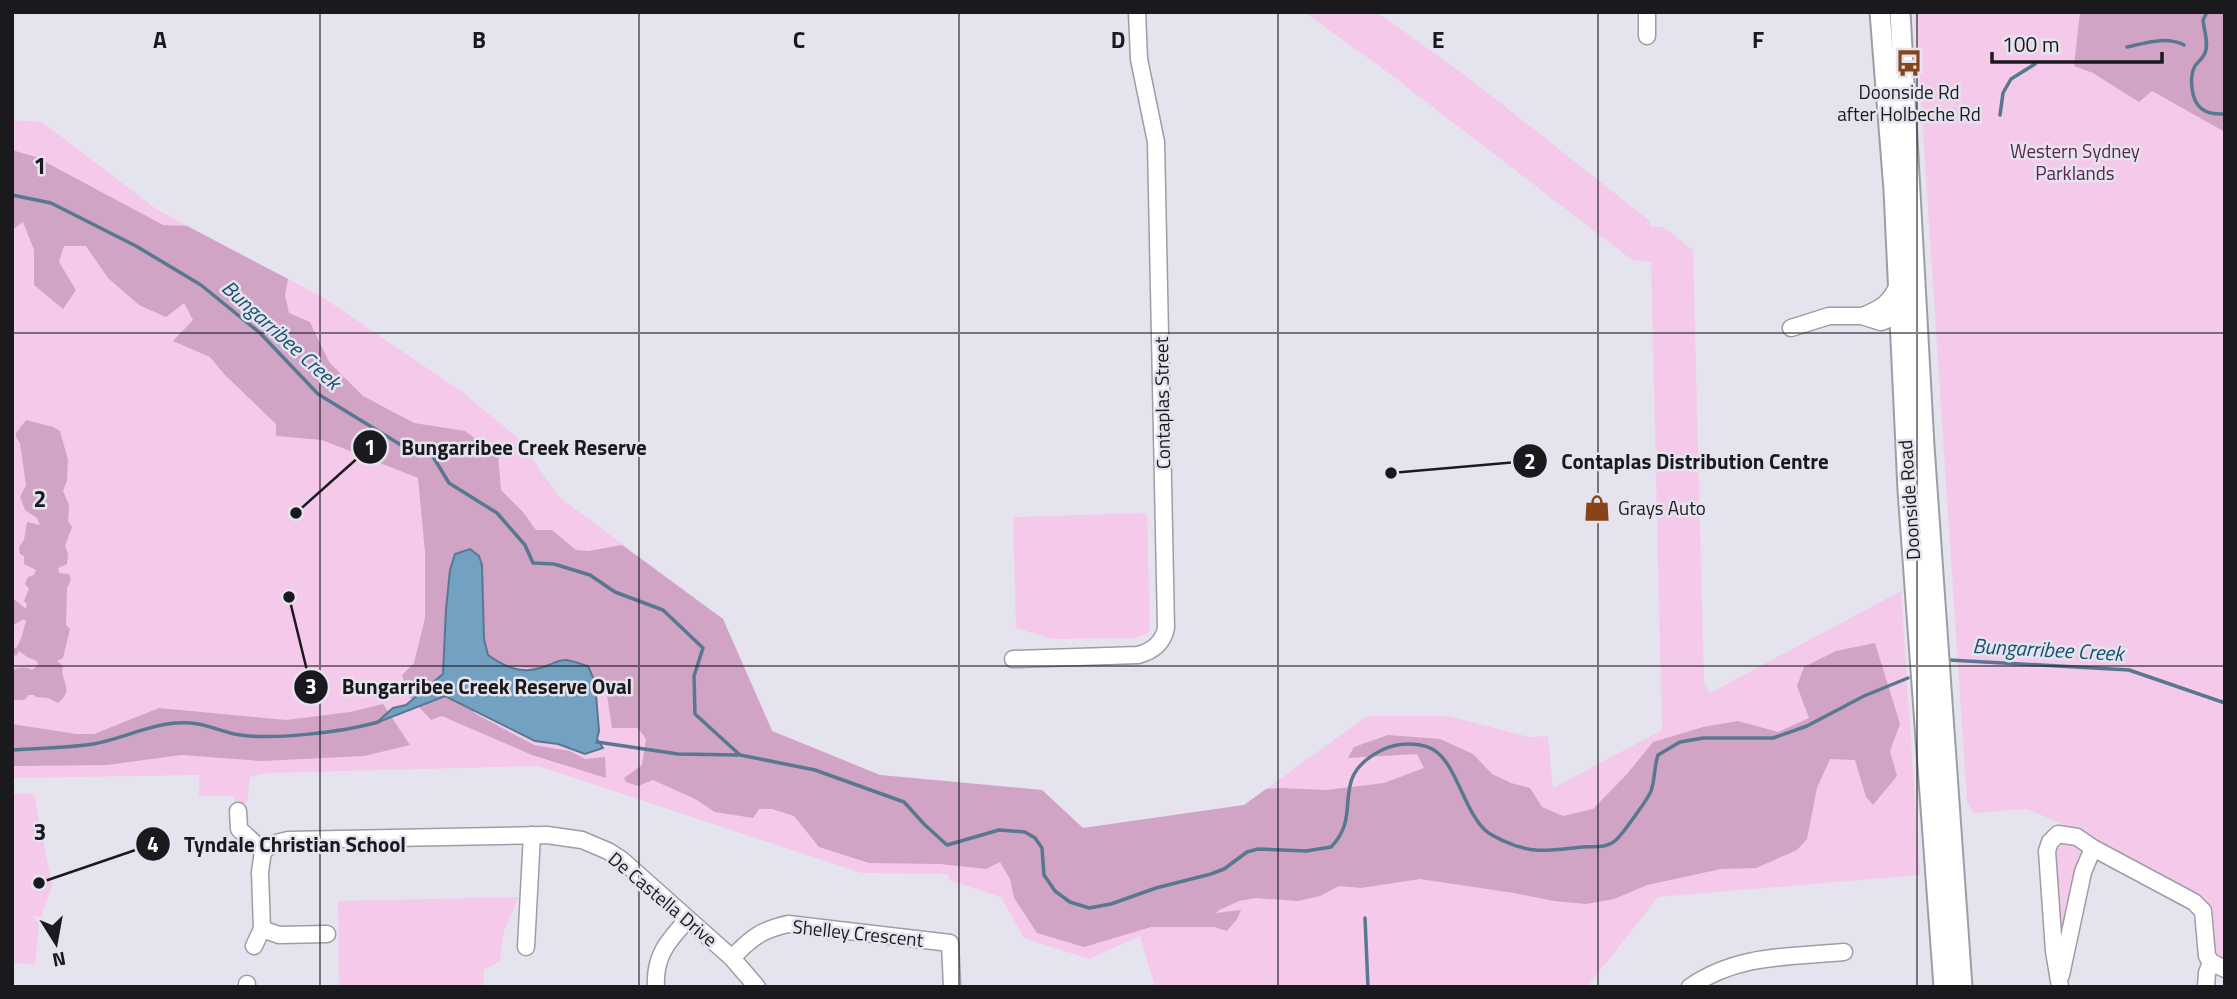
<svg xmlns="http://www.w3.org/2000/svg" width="2237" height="999" font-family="'Titillium Web',sans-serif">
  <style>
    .green { fill: #f5c9e9 }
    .forest { fill: #d1a3c5 }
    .water { fill: #72a1c2; stroke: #587891; stroke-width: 2 }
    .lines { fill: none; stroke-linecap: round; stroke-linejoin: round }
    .stream { stroke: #587891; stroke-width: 3.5 }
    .minor-casing { stroke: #9d9da6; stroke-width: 19 }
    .major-casing { stroke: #9d9da6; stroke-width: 23 }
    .minor { stroke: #fff; stroke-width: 16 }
    .major { stroke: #fff; stroke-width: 19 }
    .grid { fill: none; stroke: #1a1a1e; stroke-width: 2; stroke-opacity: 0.55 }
    .labels { text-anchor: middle; stroke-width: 5; stroke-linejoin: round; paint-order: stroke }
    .poi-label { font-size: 19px; fill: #1a1a1e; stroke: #e5e4ee }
    .park-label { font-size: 19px; fill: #5a234e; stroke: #e5e4ee }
    .street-label { font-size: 19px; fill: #1a1a1e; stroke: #e5e4ee }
    .water-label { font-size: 21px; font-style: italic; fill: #185072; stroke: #e5e4ee }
    .grid-label { font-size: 23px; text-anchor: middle; font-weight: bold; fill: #1a1a1e; stroke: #e5e4ee; stroke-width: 5; stroke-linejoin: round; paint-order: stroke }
    .leader { fill: none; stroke: #1a1a1e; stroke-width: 2.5 }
    .callout-dot { fill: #1a1a1e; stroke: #e5e4ee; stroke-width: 2.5 }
    .mark-label { font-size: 21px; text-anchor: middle; font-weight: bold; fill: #fff }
    .callout-label { font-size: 21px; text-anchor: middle; font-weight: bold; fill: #1a1a1e; stroke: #e5e4ee; stroke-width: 5; stroke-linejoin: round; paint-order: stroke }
  </style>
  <rect width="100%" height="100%" fill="#e5e4ee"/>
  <path class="green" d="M1304,12H1377L1470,79L1650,221L1651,227H1663L1693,250L1704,682L1710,693L1901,591L1920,875L1658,897L1587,987H1155L1140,936L1089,959L1024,938L1001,897L949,880L948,874L862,873L538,766L268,773L250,777L247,803L235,805L234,796H199V775L12,778V120L42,122L156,209L324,298L462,392L518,438L559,497L723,619L773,731L880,775L1042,790L1083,828L1244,805L1367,716H1448L1529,737L1548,736L1553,788L1662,730L1651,262L1632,260L1382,68Z
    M1915,12H2225V960L2216,952C2212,933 2218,909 2201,895C2144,865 2087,833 2027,809L1973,813L1967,802Z
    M1147,513L1150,628L1148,633L1134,638L1052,639L1016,628L1013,517Z
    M12,794H34L52,885L39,923L35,964L12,963Z
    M2067,840L2079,848L2081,856L2061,952L2054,847L2058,843Z
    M519,897L504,931L500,961L484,970L483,987H339L338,901Z"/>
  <path class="forest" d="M2080,12H2225V132L2152,91L2139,102L2093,73L2074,66Z
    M12,150L36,157L163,225L187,226L288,279L285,295L289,313L310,322L329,362L363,396L414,423L465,431L498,455L501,490L523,512L536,530H552L576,550L589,551L622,545L723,619L772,731L880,775L1042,790L1083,828L1244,805L1266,789L1281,788L1326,790L1384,783L1424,768L1417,754L1348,758L1354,747L1388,735L1440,739L1473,754L1492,774L1511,783L1530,788L1542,807L1563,816L1593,809L1627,774L1653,742L1703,727L1738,721L1778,732L1809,718L1797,686L1804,667L1836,651L1875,643L1900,724L1890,751L1897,776L1873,805L1866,797L1855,760L1830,759L1817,788L1807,839L1797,850L1756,868L1721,869L1647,885L1614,899L1586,904L1554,901L1514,893L1420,879L1361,888L1339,886L1320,896L1298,901L1256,898L1239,901L1219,910L1216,913L1241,910L1237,919L1227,931L1214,927H1151L1084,947L1037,933L1014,898L1010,879L1000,862L986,869L940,864L869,863L819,847L794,816L772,809H759L753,818L715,812L695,799L653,780L638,786L626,782L624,778L642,765L646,739L638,728H612L607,695L595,682L588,666L552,662L540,669L503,666L480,687L474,713L534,745L570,751L585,759L605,757L606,778L532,755L442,716L431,720L408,695L402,675L414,663L425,618V552L418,478L322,440L276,436V424L225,375L210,357L173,341L193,320L184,303L166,317L139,305L108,278L86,246H64L59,262L76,290L63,309L34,285V250L23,222L12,230Z
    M26,420L53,427L60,431L68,460L67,480L63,491L69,505L68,521L72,527L65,546L68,554L67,564L58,568L59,573L69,574L71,580L67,588L66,625L70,629L63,658L57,661L63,666C59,682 76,688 58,703L48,698L36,697L34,695H29L24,700H12L14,669C20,667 26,666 32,670L38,665L37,661L27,657L19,651L17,655L12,656V647L16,648C22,639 23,631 26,621L24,619L12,626V601L15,600L26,609L27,604L24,601L29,589L25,584L28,577L34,575L36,570L24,564V556L20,554L19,547L24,540L27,522L40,525L37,518L25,510L20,497L26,485L20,443L16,437V433Z
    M383,704L410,745L364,756L262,761L181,755L107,765L12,766V724L76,734H94L159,708L286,720L350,712Z"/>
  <path class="water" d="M470,549L479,556L482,565L484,639L488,655C503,666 522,674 540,668C549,666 556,660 566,660C573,661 581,664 588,666L595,682L599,731L597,739L603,748L585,754L558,744L535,741L445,696L376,723L393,708L406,705L443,674L446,609L450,570L455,554Z"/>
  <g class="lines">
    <path class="stream" d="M2207,12L2203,20C2204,30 2209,44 2205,53C2203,58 2198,62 2195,66C2191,73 2191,80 2192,88C2194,108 2205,115 2225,114
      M2127,47C2146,43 2166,36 2184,45
      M2000,115L2003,93L2011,79L2035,64
      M12,195L51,203L136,246L201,285L260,333L318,394L401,445L432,455L449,483L497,513L525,545L533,563L554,564L590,575L615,592L663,610L703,648L694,676L695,714L740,755L815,770L904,802L925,825L947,845L999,830L1025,832L1035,838L1042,848L1044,875L1055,891L1070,902L1089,908L1111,904L1156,888L1211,874L1224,869L1247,852L1258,849L1306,851L1331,847C1365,813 1326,778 1382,750C1398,742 1424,741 1438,753C1457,769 1465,811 1485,830C1490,835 1498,838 1504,841C1533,855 1552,850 1582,847C1595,846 1607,849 1617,839C1623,833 1648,799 1651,791C1655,780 1654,767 1658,755L1680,742L1703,738H1773L1807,726L1864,696L1908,678
      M1949,660L2129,670L2225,703
      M597,742L678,754L738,755
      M12,750C39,748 67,748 93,744C122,739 147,725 176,723C200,721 213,729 234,734C269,741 344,732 378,722
      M1365,918L1368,987"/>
    <defs>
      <path id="minor" d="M1647,12V36
        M1862,316C1881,309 1892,302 1899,282
        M1791,328L1829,316H1862L1881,322L1889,319L1908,308
        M1013,659L1138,655C1153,651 1163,643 1166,628L1156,142L1139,59L1137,12
        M238,811L239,829L263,851
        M263,851L276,843L288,840L547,835L582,840L608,851L622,860L732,958L757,987
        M262,929L279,935L327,934
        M254,946L262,929L260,872L263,851
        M526,947L532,835
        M732,958C751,938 761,930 788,924L950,943L952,987
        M2061,975L2083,872L2093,848
        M247,984V987
        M656,987C654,955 669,940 688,919
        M1690,987C1737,954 1790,957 1844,952
        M2060,987L2054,951L2047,851L2050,842L2058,834L2077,837L2093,848L2194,902L2203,911L2207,956L2211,962L2225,969
        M2206,987L2207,973L2211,962"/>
      <path id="major" d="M1880,12L1894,190L1908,490L1944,987
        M1900,12L1924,446L1962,987"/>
    </defs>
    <use href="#minor" class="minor-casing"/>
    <use href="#major" class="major-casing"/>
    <use href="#minor" class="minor"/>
    <use href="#major" class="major"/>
  </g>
  <path class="grid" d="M320,12V987M639,12V987M959,12V987M1278,12V987M1598,12V987M1917,12V987M12,333H2225M12,666H2225"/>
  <defs>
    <symbol id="bus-bare" viewBox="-9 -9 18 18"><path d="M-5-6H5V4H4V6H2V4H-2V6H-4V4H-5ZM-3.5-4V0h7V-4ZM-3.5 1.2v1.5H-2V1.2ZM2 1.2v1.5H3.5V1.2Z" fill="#884419" stroke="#e5e4ee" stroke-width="2.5" paint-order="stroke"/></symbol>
    <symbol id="shop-bare" viewBox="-9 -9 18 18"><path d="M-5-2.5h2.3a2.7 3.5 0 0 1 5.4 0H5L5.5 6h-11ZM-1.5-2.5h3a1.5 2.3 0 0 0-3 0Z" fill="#884419" stroke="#e5e4ee" stroke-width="2.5" paint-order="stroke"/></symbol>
  </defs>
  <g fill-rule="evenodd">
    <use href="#bus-bare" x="1890" y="44" width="38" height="38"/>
    <use href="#shop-bare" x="1578" y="489" width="38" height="38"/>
  </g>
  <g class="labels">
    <g class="poi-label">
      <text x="1909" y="99">Doonside Rd<tspan x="1909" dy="22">after Holbeche Rd</tspan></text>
      <text x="1618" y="515" text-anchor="start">Grays Auto</text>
    </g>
    <g class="park-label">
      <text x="2075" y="158">Western Sydney<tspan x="2075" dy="22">Parklands</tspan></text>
    </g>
    <g class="street-label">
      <text transform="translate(1162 403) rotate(-91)" y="7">Contaplas Street</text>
      <text transform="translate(1909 500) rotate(-94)" y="7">Doonside Road</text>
      <text transform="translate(663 899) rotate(40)" y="7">De Castella Drive</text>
      <text transform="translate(858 933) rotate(6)" y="7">Shelley Crescent</text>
    </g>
    <g class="water-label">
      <text transform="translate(281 335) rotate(42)" y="7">Bungarribee Creek</text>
      <text transform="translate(2048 650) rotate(3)" y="7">Bungarribee Creek</text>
    </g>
  </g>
  <g class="grid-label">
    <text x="160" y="48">A</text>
    <text x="479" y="48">B</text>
    <text x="799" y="48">C</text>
    <text x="1118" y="48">D</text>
    <text x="1438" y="48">E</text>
    <text x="1758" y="48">F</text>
    <text x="40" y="174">1</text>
    <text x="40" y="507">2</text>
    <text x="40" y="840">3</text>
  </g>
  <path class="leader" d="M296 513L370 447M1391 473L1530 461M289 597L311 687M39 883L153 844"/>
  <g class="callout-dot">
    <circle cx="296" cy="513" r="7"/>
    <circle cx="1391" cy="473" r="7"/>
    <circle cx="289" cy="597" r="7"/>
    <circle cx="39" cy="883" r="7"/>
    <circle cx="370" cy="447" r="18"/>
    <circle cx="1530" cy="461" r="18"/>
    <circle cx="311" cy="687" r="18"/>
    <circle cx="153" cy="844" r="18"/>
  </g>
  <g class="mark-label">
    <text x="370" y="455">1</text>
    <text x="1530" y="469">2</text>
    <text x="311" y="694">3</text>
    <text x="153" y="852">4</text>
  </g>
  <g class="callout-label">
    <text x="524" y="455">Bungarribee Creek Reserve</text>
    <text x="1695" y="469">Contaplas Distribution Centre</text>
    <text x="487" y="694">Bungarribee Creek Reserve Oval</text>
    <text x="295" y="852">Tyndale Christian School</text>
  </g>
  <rect width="2237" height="999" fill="none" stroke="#1a1a1e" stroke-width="28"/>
  <g transform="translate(56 943) rotate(169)" stroke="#e5e4ee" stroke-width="5" paint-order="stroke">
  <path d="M0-5L12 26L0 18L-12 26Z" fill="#1a1a1e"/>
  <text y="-10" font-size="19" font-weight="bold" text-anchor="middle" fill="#1a1a1e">N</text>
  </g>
  <path d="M1992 52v10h170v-10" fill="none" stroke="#1a1a1e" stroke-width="3.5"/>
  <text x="2002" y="52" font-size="21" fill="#1a1a1e" stroke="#e5e4ee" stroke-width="5" paint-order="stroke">100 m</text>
</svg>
